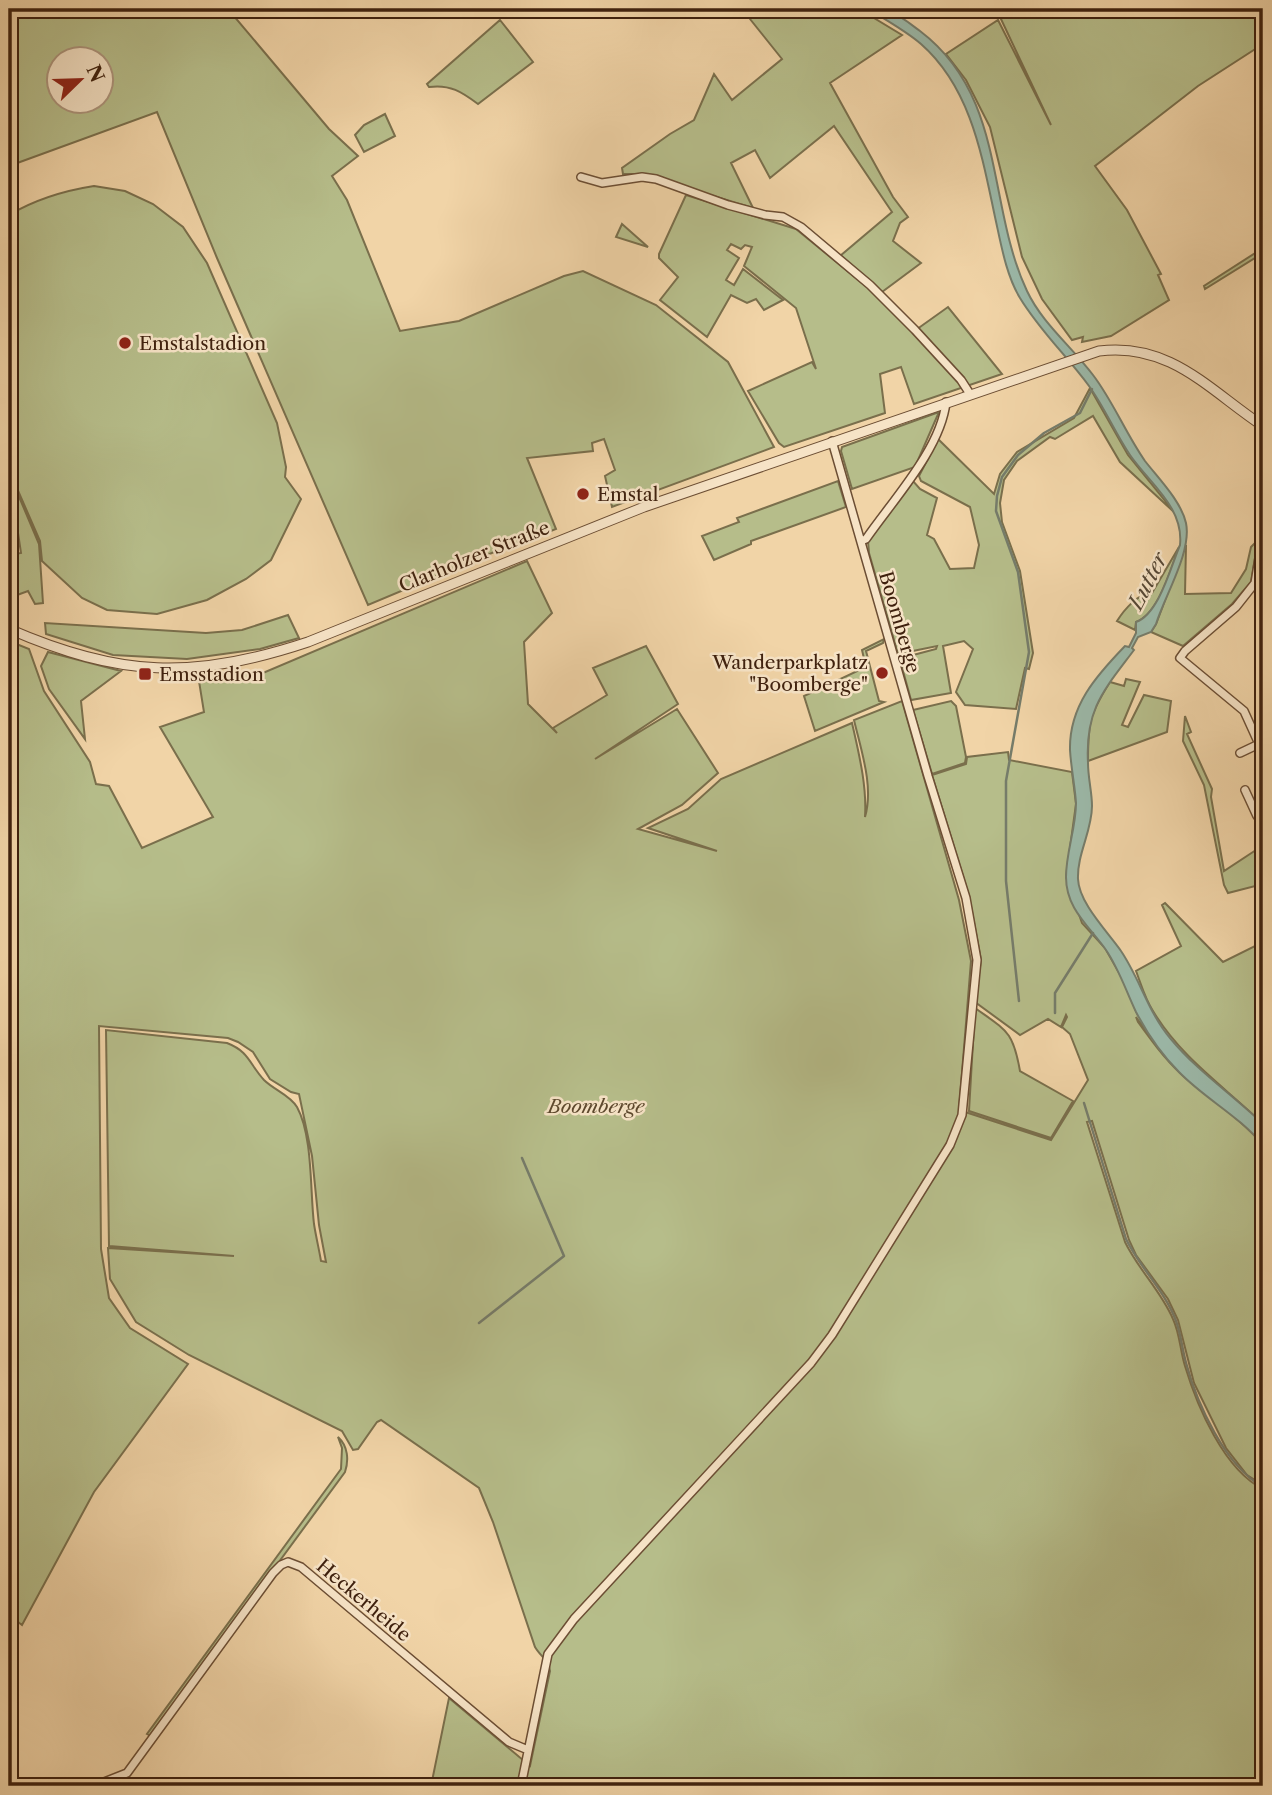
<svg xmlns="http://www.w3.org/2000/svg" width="1272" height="1795" font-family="'Libre Caslon Text',serif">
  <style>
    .green { fill: #b6bd8a; stroke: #7a6f4c; stroke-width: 2; fill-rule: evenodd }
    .water { fill: #9bb8a8; stroke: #767c6a; stroke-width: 2 }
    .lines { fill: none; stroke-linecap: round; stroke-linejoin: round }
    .stream { stroke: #767c6a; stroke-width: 2.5 }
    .minor-casing { stroke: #6c4e34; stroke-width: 10 }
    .tertiary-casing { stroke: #6c4e34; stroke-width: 11 }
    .minor { stroke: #f6e3c6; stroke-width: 7 }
    .tertiary { stroke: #f6e3c6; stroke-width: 9 }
    .poi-dot { fill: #8f2418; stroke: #f6e3c6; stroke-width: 2.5 }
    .labels { text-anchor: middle; stroke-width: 5; stroke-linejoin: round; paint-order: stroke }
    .poi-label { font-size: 19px; fill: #3f210e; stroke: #f6e3c6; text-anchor: start }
    .street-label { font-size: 19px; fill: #3f210e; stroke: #f6e3c6 }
    .park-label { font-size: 19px; font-style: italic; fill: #5d482d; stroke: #f6e3c6 }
    .water-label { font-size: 21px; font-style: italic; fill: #564734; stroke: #f6e3c6 }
  </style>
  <rect width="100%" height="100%" fill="#f1d4a7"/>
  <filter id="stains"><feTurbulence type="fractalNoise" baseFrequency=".00286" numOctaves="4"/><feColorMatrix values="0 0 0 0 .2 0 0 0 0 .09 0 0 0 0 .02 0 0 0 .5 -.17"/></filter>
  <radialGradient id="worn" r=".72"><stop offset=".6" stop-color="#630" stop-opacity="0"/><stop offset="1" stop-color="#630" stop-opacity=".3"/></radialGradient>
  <path class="green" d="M9,9H228L329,129L358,156L332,176L347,200L400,331L459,321L564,276L583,271L656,305L728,362L774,447L612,507L605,476L615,470L604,439L592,443L593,451L527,458L556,529L521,543L500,546L499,550L368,605L217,258L157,112L9,166ZM60,60H102V102H60Z
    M746,9H859L902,35L830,83L893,197L908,217L900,223L893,241L921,263L882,292L840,256L892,212L834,126L770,178L755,150L731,163L753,208L641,174H623L622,168L670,134L694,120L714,74L732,100L782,59L746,14Z
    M1003,9H1263V44L1198,86L1095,166L1127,210L1161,274L1158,275L1169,300L1111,336L1082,342L1083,337L1072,340L1042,299L1022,257L990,127L966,80L946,54L998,20L1051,125L1000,17Z
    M500,20L533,62L478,104C462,92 450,84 429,87L427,84Z
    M385,114L395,136L364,152L355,135L364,125Z
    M94,186L125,191L153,204L183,227L207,263L277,423L286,467L285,477L301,499L271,560L246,579L207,600L157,614L107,610L82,598L42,561L40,541L9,470V215C36,199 62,191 94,186Z
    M686,195L796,229L878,296L913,332L948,307L1002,374L914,404L901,367L880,374L885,413L784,447L779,443L748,391L812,362L816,369L796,308L744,266L752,247L745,245L741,249L731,244L727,250L739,258L726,280L734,285L743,269L783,300L764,310L756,299L747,303L731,295L707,337L660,300L678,277L659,258V254Z
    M622,224L648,247L616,237Z
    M1263,248V253L1205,289L1204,286Z
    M1090,388L1128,455L1175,513L1120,462L1093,416L1055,439L1050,437L1017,461L1004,480L1000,503L1002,522L1020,571L1033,653L1029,669L1025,668L1016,709L965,705L956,692L973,649L964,641L943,646L951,693L911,700L900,660L902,658L936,649L937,646L898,654L869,553L868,541L913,481L920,489L937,498L927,535L934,539L950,569L974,568L979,545L970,507L921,481L919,476L938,439L994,494L1000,474L1017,452L1074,418Z
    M939,412L915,467L852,489L841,451L842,447Z
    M9,473L39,544L43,603L35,604L28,591L9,598V555L21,553Z
    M838,481L846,507L751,541V544L714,560L702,536L739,522L737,518Z
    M1258,540L1251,582L1232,604L1183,646L1151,632L1156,624L1186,545L1185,594L1231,593L1246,569L1251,547Z
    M1179,547C1171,568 1159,614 1136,622L1135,630L1117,621C1124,610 1138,593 1152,593Z
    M527,561L552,613L524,642L528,704L557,733L553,728L607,695L593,668L646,646L678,704L595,759L677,709L718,773L682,805L638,829L717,851L648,828L688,809L721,779L852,723C859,754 867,786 865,817C874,787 861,750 854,720L902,701L959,900L971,961L959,1110L1051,1140L1088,1080L1070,1034L1062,1027L1067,1017L1066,1015L1061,1027L1048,1019L1020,1035L975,1002L981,960L969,896L932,775L966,764L967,757L1008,752L1009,760L1072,772L1076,804L1066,877L1082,923L1105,948L1122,978L1136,1011L1150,1037L1136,1017L1138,1022C1151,1040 1164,1058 1180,1073C1207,1098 1239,1116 1263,1145V1485L1247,1475L1226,1448L1194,1383L1178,1320L1168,1299L1136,1255L1129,1240L1092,1121L1087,1122L1125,1242C1138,1269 1161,1291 1173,1319C1180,1334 1180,1350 1185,1366C1197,1406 1224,1470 1263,1489V1786H431L449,1698L530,1766L550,1671C549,1660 540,1656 535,1647L493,1522L479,1488L381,1420L377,1422L358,1449L353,1450L342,1431L189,1355L136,1322L110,1279L108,1248L234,1256L109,1246L106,1030L227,1043C250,1052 249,1064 264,1080C274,1090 290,1095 297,1107C313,1136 310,1192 314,1224C316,1237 319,1249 321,1261L326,1262L319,1225L312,1156L299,1094L291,1092L270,1079L253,1052L238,1042L228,1038L99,1026L101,1249L109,1298L130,1328L188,1364L94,1492L22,1625L9,1615V641L29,649L44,691L90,762L96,784L109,786L142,848L213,817L160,727L204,712L198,675L263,673Z
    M288,615L299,638L260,649L187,659L113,655L46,634L45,623L206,633L242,630Z
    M884,639L883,643L866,651L879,701L884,702L815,731L804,696L866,667L862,650Z
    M48,652L121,671L81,701L85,739L49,689L41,666Z
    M1126,679L1140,682L1122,725L1128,727L1144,695L1171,701L1167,732L1088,761C1088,723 1089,715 1110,682L1124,686Z
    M951,701L956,706L966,757L965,763L932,774L913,710Z
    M1185,716L1191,732L1187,734L1212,789L1211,797L1224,871L1256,850L1263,858V887L1259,885L1228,893L1224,885L1204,785L1183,741Z
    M1165,903L1223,962L1263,942V1124C1225,1087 1181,1058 1153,1011C1145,999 1141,984 1136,971L1181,946L1162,905Z
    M975,1008C1007,1031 1013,1031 1020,1071L1073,1101L1051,1138L969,1111Z
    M338,1437C348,1446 349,1460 345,1472L151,1736L147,1734L341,1469L342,1448Z"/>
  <path class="water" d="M868,9C893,9 901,17 920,31C1007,97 986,204 1027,291C1042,323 1072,347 1093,375C1113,401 1126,434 1145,461C1159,479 1181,501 1186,523C1192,552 1165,595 1156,624L1151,632L1138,637L1132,648L1134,650C1104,690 1085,709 1088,763C1088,778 1092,792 1092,806C1092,831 1077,854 1078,879C1079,903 1107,931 1121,951C1140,979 1148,1012 1170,1038C1197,1071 1233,1095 1263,1124V1145C1238,1115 1205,1099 1179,1072C1162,1055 1147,1033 1136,1012C1126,991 1119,969 1106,950C1089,926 1066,909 1066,877C1066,852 1076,828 1076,803C1075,786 1071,768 1070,750C1069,706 1096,676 1125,646L1129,647L1136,633V622C1159,614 1171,566 1180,545C1184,507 1149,483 1130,455C1115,433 1105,408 1089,386C1067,356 1040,331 1020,298C1006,275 1001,244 995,217C982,156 971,88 921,44C906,31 886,20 868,9Z"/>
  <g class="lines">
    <path class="stream" d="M1019,1001L1006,881V781L1029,652L1018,572L996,511L997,496L1002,477L1018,455L1044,433L1080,413L1092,389
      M1055,1013V993L1093,933
      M1084,1103L1126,1239C1140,1268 1165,1291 1176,1321C1181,1334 1182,1349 1186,1363C1197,1404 1225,1466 1263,1487
      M479,1323L564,1256L522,1158"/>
    <defs>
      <path id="minor" d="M581,177L602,183L642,177L656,179L728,205L765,215L783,217L801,227L870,285L915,330L961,380L970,394
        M1263,534L1255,583L1236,607L1185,651L1180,658L1244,711L1259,744L1263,746
        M861,541L866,539C892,501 941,449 946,402
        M1240,753L1259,744
        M1245,790L1257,816L1263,817
        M94,1786L127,1773L273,1573L281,1565L288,1562L301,1567L509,1742L528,1750
        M521,1786L548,1654L574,1619L811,1363L832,1335L950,1145L962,1115L977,960L966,898L928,776L832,441"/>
      <path id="tertiary" d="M9,629C119,677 194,680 308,642L644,507L1099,351C1170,342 1209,390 1263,426"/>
    </defs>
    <use href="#minor" class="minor-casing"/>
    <use href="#tertiary" class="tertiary-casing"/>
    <use href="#minor" class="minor"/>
    <use href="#tertiary" class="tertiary"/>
  </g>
  <g class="poi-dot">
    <circle cx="125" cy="343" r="7"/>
    <circle cx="583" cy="494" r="7"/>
    <circle cx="882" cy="673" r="7"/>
    <rect x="138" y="667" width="14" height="14" rx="3.5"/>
  </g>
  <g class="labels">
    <g class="poi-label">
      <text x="139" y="350">Emstalstadion</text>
      <text x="597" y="501">Emstal</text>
      <text x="868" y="669" text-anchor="end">Wanderparkplatz<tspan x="868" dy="22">"Boomberge"</tspan></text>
      <text x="159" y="681">Emsstadion</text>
    </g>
    <g class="street-label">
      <text transform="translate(474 556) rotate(-22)" y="7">Clarholzer Straße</text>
      <text transform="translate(900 622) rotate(74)" y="7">Boomberge</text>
      <text transform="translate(364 1600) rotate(40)" y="7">Heckerheide</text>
    </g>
    <g class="park-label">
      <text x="596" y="1113">Boomberge</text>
    </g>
    <g class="water-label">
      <text transform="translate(1148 581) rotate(-63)" y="7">Lutter</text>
    </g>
  </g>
  <rect width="1272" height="1795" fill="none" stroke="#f1d4a7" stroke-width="35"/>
  <rect x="10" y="10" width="1251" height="1774" fill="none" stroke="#3f210e" stroke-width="3.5"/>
  <rect x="18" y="18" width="1237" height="1760" fill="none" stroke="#3f210e" stroke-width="2"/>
  <g transform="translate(80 80) rotate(67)"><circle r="33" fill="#f6e3c6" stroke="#ad957c" stroke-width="2"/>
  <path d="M0-5L12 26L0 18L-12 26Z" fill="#8f2418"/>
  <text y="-10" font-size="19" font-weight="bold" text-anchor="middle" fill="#3f210e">N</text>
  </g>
  <rect width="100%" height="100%" filter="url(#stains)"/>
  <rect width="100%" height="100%" fill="url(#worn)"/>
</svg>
